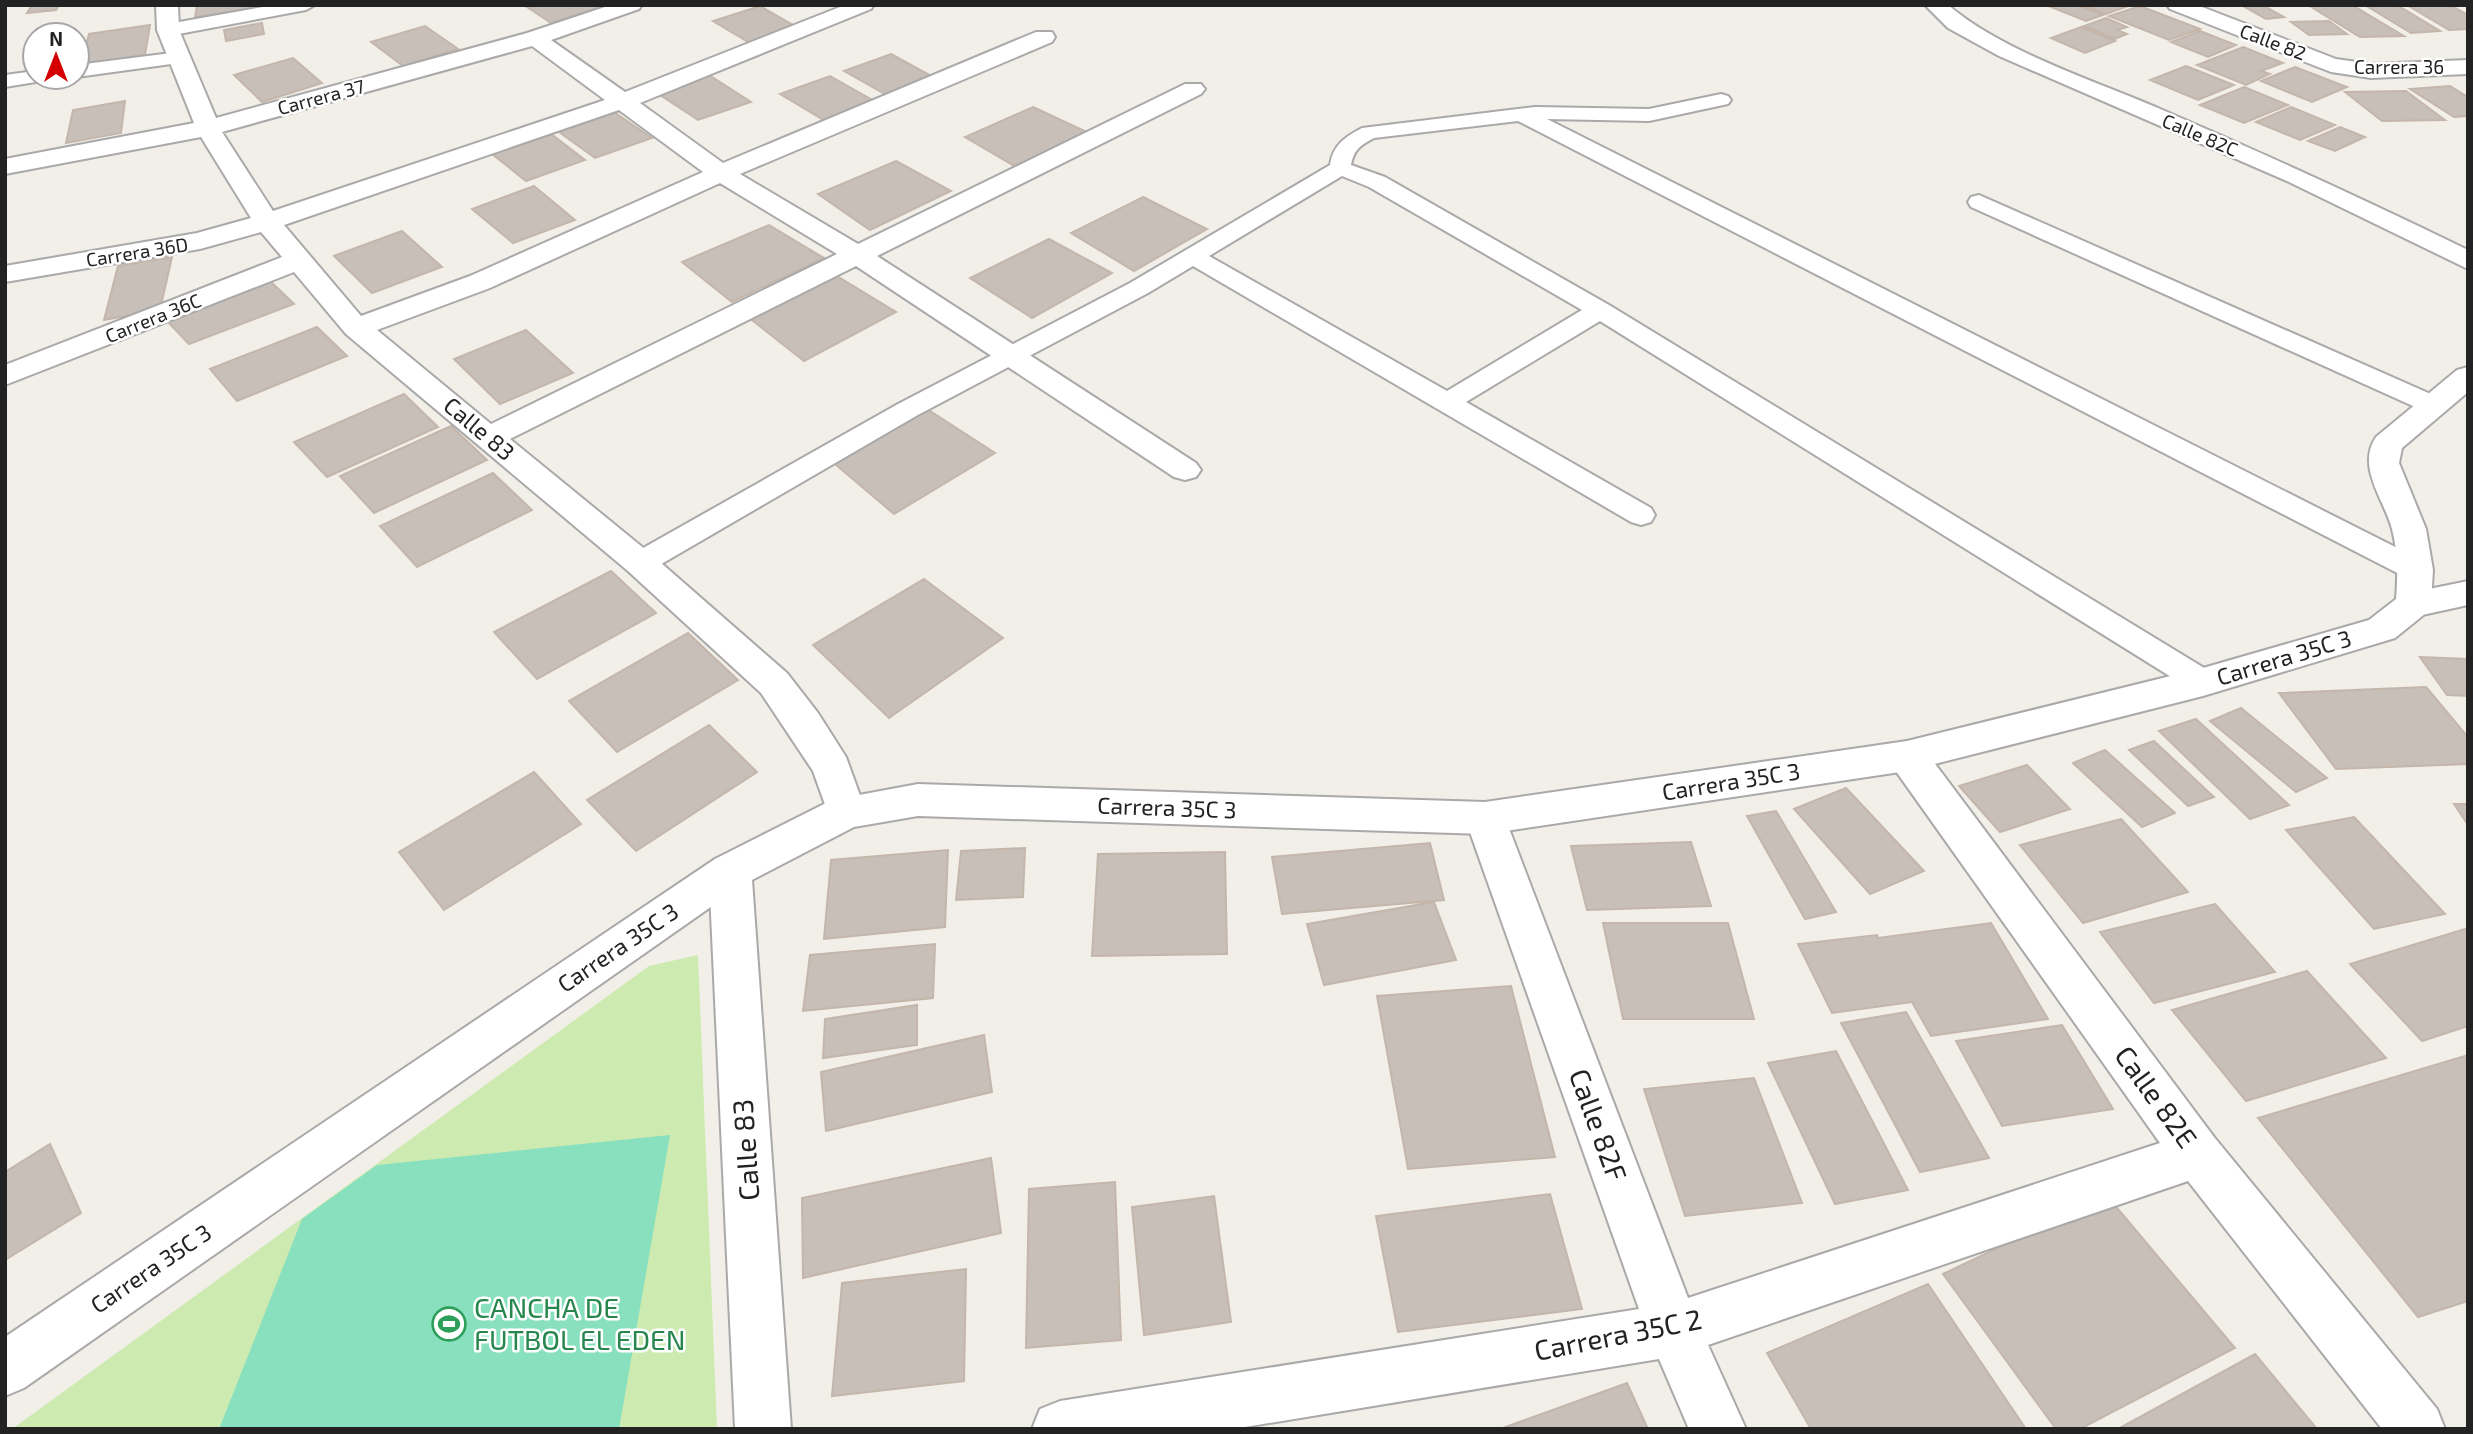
<svg xmlns="http://www.w3.org/2000/svg" width="2473" height="1434" font-family="'Exo 2',sans-serif">
  <style>
    .grass { fill: #cdebb0 }
    .pitch { fill: #88e0be }
    .building { fill: #c7bfb8; stroke: #c4b6ab; stroke-width: 2 }
    .lines { fill: none; stroke-linecap: round; stroke-linejoin: round }
    .service-casing { stroke: #a9a9a9; stroke-width: 4 }
    .minor-casing { stroke: #a9a9a9; stroke-width: 4 }
    .tertiary-casing { stroke: #a9a9a9; stroke-width: 4 }
    .service { fill: #fff; fill-rule: evenodd }
    .minor { fill: #fff; fill-rule: evenodd }
    .tertiary { fill: #fff; fill-rule: evenodd }
    .labels { text-anchor: middle; stroke-width: 5; stroke-linejoin: round; paint-order: stroke }
    .far-street-label { font-size: 19px; fill: #222; stroke: #fff }
    .street-label { font-size: 23px; fill: #222; stroke: #fff }
    .near-street-label { font-size: 28px; fill: #222; stroke: #fff }
    .near-leisure-label { font-size: 28px; fill: #27864d; stroke: #fff; text-anchor: start }
  </style>
  <rect width="100%" height="100%" fill="#f2efe9"/>
  <path class="grass" d="M698,955L717,1429H12L649,966Z"/>
  <path class="pitch" d="M670,1135L619,1429H219L302,1219L377,1165Z"/>
  <path class="building" d="M32,5H59L56,10L27,13Z
    M197,5H277L195,17Z
    M524,5H598L601,7L551,23Z
    M2046,5H2078L2103,15L2086,21Z
    M2083,5H2131L2106,14Z
    M2262,5L2284,17L2266,19L2243,6Z
    M2308,5H2352L2404,36L2360,37Z
    M2365,5H2397L2440,31L2411,33Z
    M2407,5H2450L2468,15V29L2449,30Z
    M760,6L800,29L753,45L713,21Z
    M2140,6L2200,29L2169,40L2109,16Z
    M2106,18L2127,27L2117,30L2127,34L2115,39L2084,26Z
    M2329,21L2347,34L2309,35L2291,22Z
    M262,23L264,34L226,41L224,30Z
    M150,25L145,55L81,65L89,34Z
    M425,26L458,49L403,66L371,42Z
    M2081,27L2115,41L2085,53L2051,38Z
    M2200,31L2236,45L2208,57L2171,42Z
    M2243,47L2283,63L2261,71L2270,74L2246,85L2197,65Z
    M891,54L937,79L890,97L844,71Z
    M293,58L322,83L262,102L234,75Z
    M2186,66L2234,85L2198,100L2150,80Z
    M2295,67L2347,87L2312,102L2261,81Z
    M709,75L751,102L698,120L657,93Z
    M830,76L876,102L825,121L780,94Z
    M2450,86L2468,97V116L2454,117L2410,89Z
    M2244,87L2288,105L2244,123L2200,105Z
    M2406,91L2445,120L2382,121L2345,92Z
    M125,101L121,133L66,143L73,110Z
    M1033,107L1089,133L1018,168L965,137Z
    M2291,107L2335,125L2300,140L2256,122Z
    M611,110L652,138L595,158L555,129Z
    M2340,127L2365,137L2335,151L2308,141Z
    M546,130L585,160L526,181L487,150Z
    M896,161L951,191L870,230L818,194Z
    M534,186L575,220L513,243L472,209Z
    M1143,197L1207,229L1134,271L1071,233Z
    M769,225L824,258L732,302L682,262Z
    M402,231L442,267L372,293L334,256Z
    M1049,239L1112,273L1032,318L970,278Z
    M172,257L160,310L104,320L118,266Z
    M837,276L896,312L804,361L748,317Z
    M266,277L294,304L189,344L162,316Z
    M317,327L347,356L237,401L210,369Z
    M526,330L573,373L500,404L454,359Z
    M404,394L438,427L327,477L294,442Z
    M924,407L995,453L894,514L829,459Z
    M451,426L487,460L374,513L340,476Z
    M493,473L532,510L417,567L380,526Z
    M611,571L656,613L537,679L494,632Z
    M924,579L1003,638L889,718L813,645Z
    M688,633L738,680L617,752L569,701Z
    M2420,657L2468,659V696L2447,695Z
    M2426,687L2468,737V764L2336,769L2279,693Z
    M2241,708L2327,778L2296,792L2210,721Z
    M2196,719L2289,805L2250,819L2159,731Z
    M709,725L757,772L636,851L587,800Z
    M2154,741L2214,797L2188,806L2129,750Z
    M2105,750L2175,813L2142,827L2073,763Z
    M2027,765L2070,809L2000,832L1959,786Z
    M534,772L581,824L444,910L399,852Z
    M1846,788L1924,871L1870,894L1794,809Z
    M2454,804H2468V825Z
    M1776,811L1836,912L1805,919L1747,816Z
    M2354,817L2445,914L2374,929L2286,830Z
    M2121,819L2188,892L2083,923L2020,845Z
    M1691,842L1711,906L1587,910L1571,846Z
    M1430,843L1444,900L1282,914L1272,857Z
    M1025,848L1023,897L956,900L961,851Z
    M948,850L945,927L824,939L831,860Z
    M1225,852L1227,954L1092,956L1098,854Z
    M1434,902L1456,960L1324,985L1307,924Z
    M2215,904L2275,972L2154,1003L2100,932Z
    M1603,923H1728L1754,1019H1623Z
    M1991,923L2048,1019L1931,1036L1912,1002L1832,1013L1798,944L1877,935L1878,938Z
    M2468,928V1026L2422,1041L2350,964Z
    M935,944L933,998L803,1011L810,955Z
    M2307,971L2386,1058L2246,1101L2172,1010Z
    M1511,986L1555,1157L1408,1169L1377,996Z
    M917,1005V1045L823,1058L825,1019Z
    M1906,1012L1989,1158L1920,1172L1841,1023Z
    M2062,1025L2113,1109L2002,1126L1956,1041Z
    M984,1035L992,1092L826,1131L821,1072Z
    M1836,1051L1908,1190L1835,1204L1768,1063Z
    M2468,1055V1301L2418,1317L2258,1118Z
    M1754,1078L1802,1203L1685,1216L1644,1089Z
    M50,1144L81,1213L5,1260V1172Z
    M991,1158L1001,1233L803,1278L802,1198Z
    M1115,1182L1121,1340L1026,1348L1029,1189Z
    M1550,1194L1582,1309L1398,1332L1376,1216Z
    M1214,1196L1231,1322L1144,1335L1132,1207Z
    M2107,1196L2235,1348L2080,1429H2056L1943,1274Z
    M966,1269L964,1381L832,1396L842,1283Z
    M1928,1284L2026,1429H1811L1767,1353Z
    M2255,1354L2317,1429H2118Z
    M1627,1383L1648,1429H1500Z"/>
  <g class="lines">
    <defs>
      <path id="service" d="M274,5H315L306,10L168,36L159,30L168,24Z
        M179,52L189,58L186,62L77,77V65Z
        M35,71V77H45L42,81L5,87V75Z
        M1721,94L1728,96L1731,100L1728,104L1649,121L1547,119L2427,563L2431,570L2427,577L2416,580L2405,577L1518,121L1374,138C1361,145 1354,149 1351,165L1385,177L1609,305L2214,674L2219,682L2214,690L2203,694L2192,690L1600,321L1466,402L1651,508L1655,515L1651,522L1641,525L1631,522L1193,266L1148,293L916,416L651,570L640,573L629,570L625,563L629,556L898,404L1130,283L1330,165C1333,145 1345,137 1362,128L1535,107L1649,109ZM1342,176L1369,187L1582,310L1447,391L1209,256Z
        M1979,195L2442,399L2446,405L2442,411L2433,413L2424,411L1971,207L1968,202L1971,197Z"/>
      <path id="minor" d="M156,5H178L179,30L216,118L527,33L611,5H642L639,9L551,40L625,92L845,5H874L871,9L640,103L723,163L1036,32H1052L1055,37L1052,42L740,174L858,244L1185,84H1201L1205,89L1201,94L877,256L1196,463L1201,470L1196,477L1185,480L1174,477L856,266L510,439L652,555L787,673L818,713L846,757L866,812L860,824L846,828L832,824L813,771L761,693L628,571L346,334L294,272L5,385V365L282,257L261,232L200,249L5,282V266L197,233L251,218L201,137L5,174V159L194,123L157,30ZM532,46L605,100L273,211L222,132ZM619,110L703,172L470,276L361,316L284,225ZM720,183L837,254L491,424L377,330L490,288Z
        M2167,5H2197L2336,59L2371,64L2468,60V74L2371,78L2331,72L2170,9Z
        M2468,581V605L2413,617L2400,613L2395,604L2400,595Z
        M1907,741L1921,745L2214,1137L2437,1409L2445,1429H2382L2188,1181L1708,1345L1746,1429H1689L1659,1359L1233,1429H1032L1040,1409L1060,1401L1639,1309L1465,818L1471,806L1485,802L1499,806L1505,818L1688,1298L2160,1143L1893,767L1887,756L1893,745Z
        M730,853L745,859L751,871L745,883L24,1388L5,1396V1337L715,859Z"/>
      <path id="tertiary" d="M1925,5H1948C2002,51 2092,80 2158,108C2263,153 2365,200 2468,250V269L2289,182L1999,56L1948,28Z
        M2468,367V392L2402,448L2399,463L2426,529L2433,570L2431,604L2426,613L2395,638L2203,696L1907,771L1485,834L918,816L854,827L752,880L791,1429H735L709,871L715,859L832,800L918,784L1485,802L1907,741L2203,668L2369,620L2396,599C2398,575 2398,552 2392,529C2384,499 2356,467 2376,437L2457,370Z"/>
    </defs>
    <use href="#service" class="service-casing"/>
    <use href="#minor" class="minor-casing"/>
    <use href="#tertiary" class="tertiary-casing"/>
    <use href="#service" class="service"/>
    <use href="#minor" class="minor"/>
    <use href="#tertiary" class="tertiary"/>
  </g>
  <defs>
    <symbol id="stadium-ring" viewBox="-11 -11 22 22"><circle r="9.5" fill="#fff" stroke="#2e9e5b" stroke-width="1.5"/><path d="M0-5a6.5 5 0 1 0 0 10a6.5 5 0 1 0 0-10ZM-3.5-1.8h7v3.6h-7Z" fill="#2e9e5b"/></symbol>
  </defs>
  <g fill-rule="evenodd">
    <use href="#stadium-ring" x="430" y="1305" width="38" height="38"/>
  </g>
  <g class="labels">
    <g class="far-street-label">
      <text transform="translate(2273 42) rotate(21)" y="7">Calle 82</text>
      <text x="2399" y="74">Carrera 36</text>
      <text transform="translate(321 97) rotate(-15)" y="7">Carrera 37</text>
      <text transform="translate(2200 135) rotate(23)" y="7">Calle 82C</text>
      <text transform="translate(137 252) rotate(-9)" y="7">Carrera 36D</text>
      <text transform="translate(153 318) rotate(-22)" y="7">Carrera 36C</text>
    </g>
    <g class="street-label">
      <text transform="translate(479 429) rotate(40)" y="8">Calle 83</text>
      <text transform="translate(2284 658) rotate(-17)" y="8">Carrera 35C 3</text>
      <text transform="translate(1731 782) rotate(-9)" y="8">Carrera 35C 3</text>
      <text transform="translate(1167 808) rotate(2)" y="8">Carrera 35C 3</text>
      <text transform="translate(618 948) rotate(-34)" y="8">Carrera 35C 3</text>
      <text transform="translate(151 1269) rotate(-34)" y="8">Carrera 35C 3</text>
    </g>
    <g class="near-street-label">
      <text transform="translate(2156 1097) rotate(54)" y="10">Calle 82E</text>
      <text transform="translate(1598 1125) rotate(70)" y="10">Calle 82F</text>
      <text transform="translate(746 1150) rotate(-94)" y="10">Calle 83</text>
      <text transform="translate(1618 1335) rotate(-11)" y="10">Carrera 35C 2</text>
    </g>
    <g class="near-leisure-label">
      <text x="474" y="1318">CANCHA DE<tspan x="474" dy="32">FUTBOL EL EDEN</tspan></text>
    </g>
  </g>
  <rect width="2473" height="1434" fill="none" stroke="#222222" stroke-width="14"/>
  <g transform="translate(56 56)"><circle r="33" fill="#ffffff" stroke="#a7a7a7" stroke-width="2"/>
  <path d="M0-5L12 26L0 18L-12 26Z" fill="#d40000"/>
  <text y="-10" font-size="19" font-weight="bold" text-anchor="middle" fill="#222222">N</text>
  </g>
</svg>
